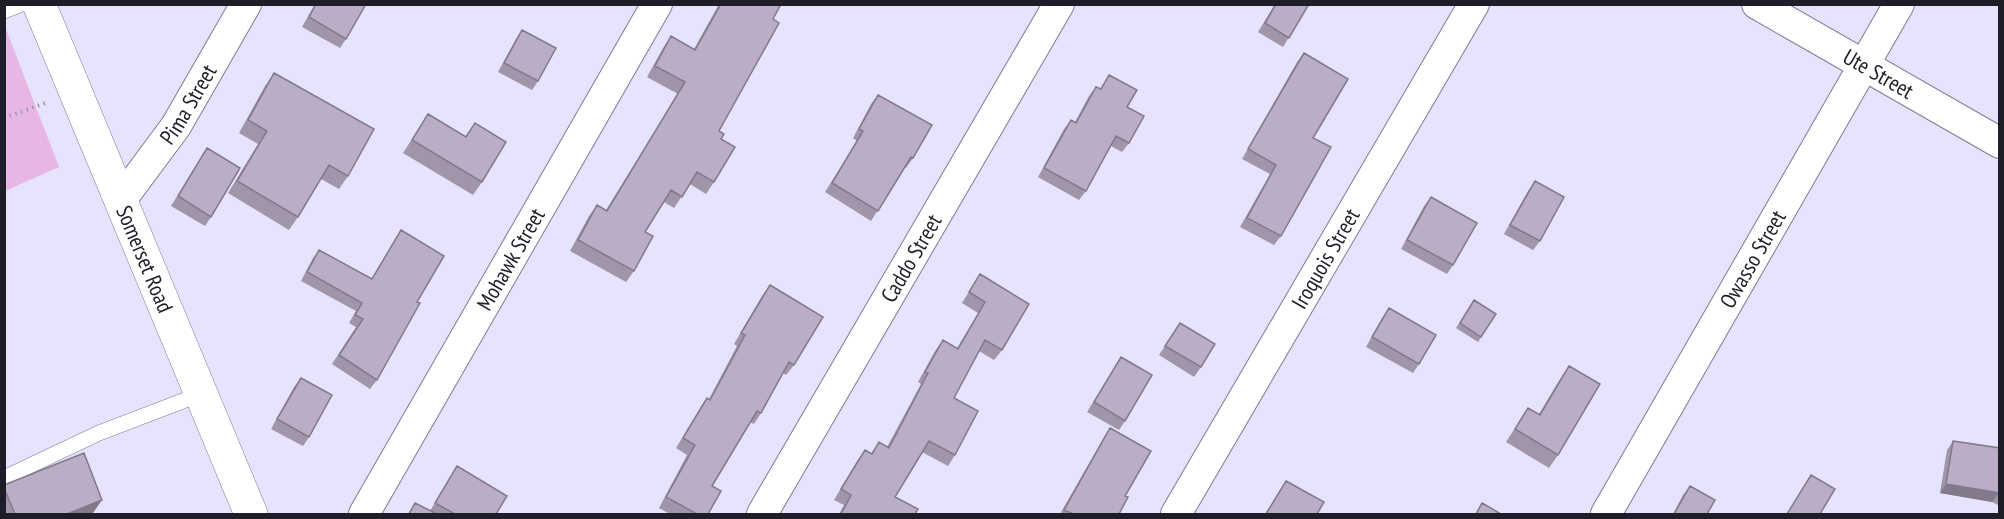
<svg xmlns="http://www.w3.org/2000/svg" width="2004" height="519" font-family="'PT Sans Narrow',sans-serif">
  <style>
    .green { fill: #e8b6e4 }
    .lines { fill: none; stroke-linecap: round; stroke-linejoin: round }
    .service-casing { stroke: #7d7b93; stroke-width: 16 }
    .minor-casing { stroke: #7d7b93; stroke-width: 32 }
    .secondary-casing { stroke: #7d7b93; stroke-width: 34 }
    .path { stroke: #9b99ae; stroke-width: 4; stroke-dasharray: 1.5 4.5; stroke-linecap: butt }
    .service { stroke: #fff; stroke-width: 15 }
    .minor { stroke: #fff; stroke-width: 30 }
    .secondary { stroke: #fff; stroke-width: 33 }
    .wall { fill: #a095a9 }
    .shaded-wall { fill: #82798a }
    .building { fill: #baadc5; stroke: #82798a; stroke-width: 1.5 }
    .labels { text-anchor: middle; stroke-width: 5; stroke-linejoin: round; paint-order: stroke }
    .street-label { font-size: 22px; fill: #1f1e28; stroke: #fff }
  </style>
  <rect width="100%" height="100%" fill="#e5e3fe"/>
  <path class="green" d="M4,24L59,167L5,191H4Z"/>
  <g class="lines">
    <defs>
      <path id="service" d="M4,11L22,4
        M4,478L99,433L201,394"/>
      <g id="minor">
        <path id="s1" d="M1757,4L2000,143"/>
        <path id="s2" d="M121,200L176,126L246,4"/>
        <path id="s3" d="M364,514L657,4"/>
        <path id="s4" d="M762,514L1059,4"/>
        <path id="s5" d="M1176,514L1474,4"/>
        <path id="s6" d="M1606,514L1899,4"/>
      </g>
      <g id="secondary">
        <path id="s7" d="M39,4L251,514"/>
      </g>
    </defs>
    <use href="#service" class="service-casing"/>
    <use href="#minor" class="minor-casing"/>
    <use href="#secondary" class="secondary-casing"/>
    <path class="path" d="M4,118L45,103"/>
    <use href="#service" class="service"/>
    <use href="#minor" class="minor"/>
    <use href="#secondary" class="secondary"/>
  </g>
  <path class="wall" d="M315,4H366L346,39L340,48L302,27Z
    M719,4H781L773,19L719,131L721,139L714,182L706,194L690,184L674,208L664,202L645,232L634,271L626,282L570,251L589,216L597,205L606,210L678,94L647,77L663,48L671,36L694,49Z
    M1275,4H1309L1283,47L1258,32Z
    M522,30L538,81L532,90L498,72L516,39Z
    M1304,53L1313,138L1281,236L1274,245L1240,227L1270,174L1242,159L1297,62Z
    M274,73L348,176L339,189L321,179L298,217L289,230L228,193L258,144L239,133L265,86Z
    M1109,75L1127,107L1129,143L1122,152L1111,146L1086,191L1079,200L1038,177L1064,129L1071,120L1075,122L1089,96L1096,87L1100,89Z
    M878,95L913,158L906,168L905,167L871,221L825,192L857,141L853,138L871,104Z
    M428,114L465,137L475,123L482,182L473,195L403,153Z
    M207,148L211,217L205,226L171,206Z
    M1535,181L1540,241L1533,250L1504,234L1528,191Z
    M1431,197L1453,265L1447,274L1401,249L1424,206Z
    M401,230L417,302L377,380L370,389L332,364L356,327L349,323L356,311L301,281L313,258L319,250L372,279Z
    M980,274L1002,350L994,360L979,351L954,398L955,455L948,466L922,452L895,497L915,514H839L844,505L834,500L857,461L865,450L871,454L879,442L887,447L921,384L918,382L935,351L943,340L957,348L978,313L962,303Z
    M770,285L794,365L786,375L783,373L761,413L754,424L750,422L712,486L708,514H670L659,508L687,455L676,448L700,408L707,398L709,399L737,346L734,344L762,296Z
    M1474,300L1496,314L1478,342L1456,328Z
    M1389,308L1419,364L1413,373L1366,347L1382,318Z
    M1180,323L1201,367L1194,377L1159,355Z
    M1121,357L1125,421L1119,430L1087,412Z
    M1569,366L1558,455L1549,468L1506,442L1528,408L1539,414L1560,379Z
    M301,378L309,437L303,446L271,429L294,387Z
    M1110,428L1125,496L1119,514H1060L1104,437Z
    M1953,441L2000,448V506L1992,502L1940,493L1947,450Z
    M457,466L496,514H408L415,503L430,511Z
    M1286,481L1317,514H1265Z
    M1690,486L1707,514H1673L1683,495Z
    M4,488L93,513L90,514H4Z"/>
  <path class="shaded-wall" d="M1946,484L1999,493L1992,502L1940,493Z
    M102,500L93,513L90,514H67Z"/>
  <path class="building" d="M316,4H366L346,39L309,17Z
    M721,4H781L773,19L779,23L719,131L724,134L721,139L735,147L714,182L697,172L682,197L671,190L645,232L653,236L634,271L578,240L597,205L607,211L685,82L655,66L671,36L695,50Z
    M1276,4H1309L1289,38L1265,23Z
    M522,30L556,48L538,81L504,63Z
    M1304,53L1348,79L1313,138L1331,147L1281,236L1247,218L1276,165L1248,149Z
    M274,73L374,129L348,176L329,165L298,217L237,181L267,131L248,120Z
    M1109,75L1137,90L1127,107L1144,116L1129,143L1116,136L1086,191L1044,168L1071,120L1076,123L1096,87L1101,89Z
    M878,95L932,125L913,158L911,157L878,211L832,183L863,131L859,129Z
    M428,114L466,137L475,123L506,142L482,182L412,140Z
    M207,148L240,168L211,217L178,196Z
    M1535,181L1564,197L1540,241L1510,225Z
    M1431,197L1477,223L1453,265L1407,240Z
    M401,230L444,256L417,302L420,303L377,380L339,355L363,319L355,315L362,303L307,272L319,250L372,279Z
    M980,274L1029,304L1002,350L985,340L954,398L978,411L955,455L929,441L895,497L918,509L915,514H841L851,495L841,489L865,450L872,454L879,442L889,448L928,373L925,372L943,340L958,349L985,302L969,292Z
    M770,285L823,317L794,365L789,362L761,413L757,411L712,486L721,491L708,514H697L666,497L695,445L683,438L707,398L710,400L745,335L741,333Z
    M1474,300L1496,314L1481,337L1460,323Z
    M1389,308L1436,335L1419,364L1372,337Z
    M1180,323L1215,344L1201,367L1165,346Z
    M1121,357L1152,375L1125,421L1094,402Z
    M1569,366L1600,384L1558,455L1515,429L1528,408L1540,415Z
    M301,378L332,395L309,437L277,419Z
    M1110,428L1151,451L1125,496L1128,497L1119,514H1073L1064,510Z
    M1953,441L2000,448V493L1946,484Z
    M84,453L102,500L67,514H15L4,488V485Z
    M457,466L507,496L496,514H455L435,503Z
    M1811,475L1835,489L1820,514H1787Z
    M1286,481L1324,502L1317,514H1266Z
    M1690,486L1715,500L1707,514H1674Z
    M415,503L437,514H409Z
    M1482,503L1501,514H1476Z"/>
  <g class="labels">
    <g class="street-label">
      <text dy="8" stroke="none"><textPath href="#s1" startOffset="140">Ute Street</textPath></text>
      <text dy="8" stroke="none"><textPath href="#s2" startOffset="117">Pima Street</textPath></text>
      <text dy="8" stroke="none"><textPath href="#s7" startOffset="276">Somerset Road</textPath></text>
      <text dy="8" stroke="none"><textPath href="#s3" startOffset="294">Mohawk Street</textPath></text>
      <text dy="8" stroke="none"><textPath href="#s6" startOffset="294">Owasso Street</textPath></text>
      <text dy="8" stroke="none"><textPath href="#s4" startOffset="296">Caddo Street</textPath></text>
      <text dy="8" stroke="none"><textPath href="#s5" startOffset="296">Iroquois Street</textPath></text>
    </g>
  </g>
  <rect width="2004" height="519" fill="none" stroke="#1f1e28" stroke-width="12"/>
</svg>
